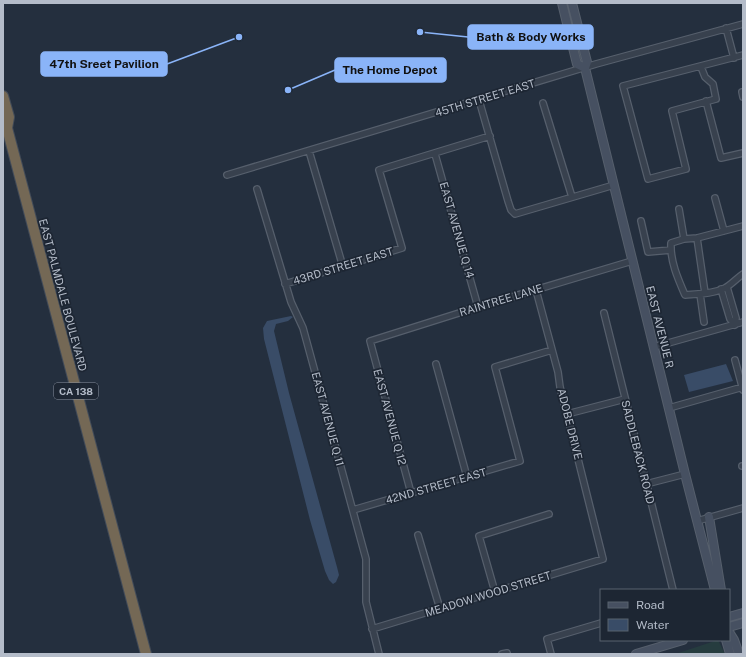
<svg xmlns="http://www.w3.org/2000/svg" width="746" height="657" font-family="'Public Sans',sans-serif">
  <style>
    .green { fill: #263c3f }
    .water { fill: #394c67 }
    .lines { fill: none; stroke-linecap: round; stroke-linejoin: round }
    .street-casing { stroke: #565f6c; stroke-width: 8 }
    .secondary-casing { stroke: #565f6c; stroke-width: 10 }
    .highway-casing { stroke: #434c59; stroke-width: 12 }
    .street { stroke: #38414e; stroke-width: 5.5 }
    .secondary { stroke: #465061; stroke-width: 8 }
    .highway { stroke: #746855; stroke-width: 10 }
    .labels { text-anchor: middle; stroke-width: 3.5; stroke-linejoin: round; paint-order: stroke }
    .shield { fill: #1d2633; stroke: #878f9c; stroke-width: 1 }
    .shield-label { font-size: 10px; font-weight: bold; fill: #b4bcc9 }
    .street-label { font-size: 11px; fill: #b4bcc9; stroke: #1d2633 }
    .leader { fill: none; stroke: #8ab4f8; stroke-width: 1.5 }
    .callout-dot { fill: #8ab4f8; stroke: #1d2633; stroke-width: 1.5 }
    .callout { fill: #8ab4f8; stroke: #8ab4f8; stroke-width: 1.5 }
    .callout-label { font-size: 12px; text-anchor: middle; font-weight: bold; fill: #111 }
  </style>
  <rect width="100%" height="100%" fill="#242f3e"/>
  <path class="green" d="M718,640L725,654H675Z"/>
  <path class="water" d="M291,316L293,317L288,321L276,324L274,331L289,393L337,567L339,575L336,582L333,584L329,580L325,571L310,520L264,339L263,328L267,321Z
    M726,364L733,381L689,392L684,375Z"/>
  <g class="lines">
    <defs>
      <path id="street" d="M726,28L734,58
        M701,67L705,77L713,84L716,99L672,111L686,169L648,179L623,86L743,55
        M742,92L743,97
        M479,100L508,201L511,210L515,214L614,185
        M706,101L721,158L743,153
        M543,103L572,197
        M309,151L343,267
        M435,154L478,307
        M227,175L596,64L743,24
        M257,189L291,302L303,328L366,559V602L379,654
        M715,198L724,231
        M679,209L684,239
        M641,221L648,252L671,250
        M743,226L697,238L684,239L671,243C670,261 678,279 685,295C698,294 713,294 725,288C732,284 737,278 743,274
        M697,238L705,293
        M285,284L402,248L379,170L490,136
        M721,289L730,319L735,325L736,318L727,287
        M700,294L704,322
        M604,313L673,590
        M654,347L743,322
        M735,360L743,390
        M436,364L467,477
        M669,408L743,387
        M567,414L625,399
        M742,466H743
        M646,484L685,474
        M411,493L370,341L478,307L632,261
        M353,510L520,461L495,367L552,350
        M697,521L743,508
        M418,535L440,609
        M495,592L479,536L549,514
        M372,629L603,559L560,387L558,372L536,290
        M502,654L507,653
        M551,654L547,639L601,623"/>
      <path id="secondary" d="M562,3L577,64L585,68
        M572,3L587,62L585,68L685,474L715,590
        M709,517L721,590
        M729,617L743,613
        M729,627L743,623
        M729,632L734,640L739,654
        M726,640L730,654
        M636,654L683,640"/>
      <path id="highway" d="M3,96L9,117L7,128
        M3,122L7,128L146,654"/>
    </defs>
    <use href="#street" class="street-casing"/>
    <use href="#secondary" class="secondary-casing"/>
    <use href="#highway" class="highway-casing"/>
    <use href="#street" class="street"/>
    <use href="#secondary" class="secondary"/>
    <use href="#highway" class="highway"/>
  </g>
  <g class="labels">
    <rect class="shield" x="54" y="383" width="44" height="16" rx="3"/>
    <g class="shield-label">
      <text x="76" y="395">CA 138</text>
    </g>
    <g class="street-label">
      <text transform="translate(485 98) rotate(-17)" y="4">45TH STREET EAST</text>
      <text transform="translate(457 230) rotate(74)" y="4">EAST AVENUE Q 14</text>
      <text transform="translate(343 266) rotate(-17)" y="4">43RD STREET EAST</text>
      <text transform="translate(63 295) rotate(75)" y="4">EAST PALMDALE BOULEVARD</text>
      <text transform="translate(501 300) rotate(-17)" y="4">RAINTREE LANE</text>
      <text transform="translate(660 327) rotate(76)" y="4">EAST AVENUE R</text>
      <text transform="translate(390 417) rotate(75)" y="4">EAST AVENUE Q 12</text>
      <text transform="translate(328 419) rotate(75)" y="4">EAST AVENUE Q 11</text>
      <text transform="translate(570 424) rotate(76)" y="4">ADOBE DRIVE</text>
      <text transform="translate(638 452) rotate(76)" y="4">SADDLEBACK ROAD</text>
      <text transform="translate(436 486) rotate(-16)" y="4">42ND STREET EAST</text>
      <text transform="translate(488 594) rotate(-17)" y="4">MEADOW WOOD STREET</text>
    </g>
  </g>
  <path class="leader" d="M420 32L468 37M239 37L167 64M288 90L335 70"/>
  <g class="callout-dot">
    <circle cx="420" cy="32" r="4"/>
    <circle cx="239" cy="37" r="4"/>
    <circle cx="288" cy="90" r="4"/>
  </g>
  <g class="callout">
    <rect x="468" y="25" width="125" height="24" rx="4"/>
    <rect x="41" y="52" width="126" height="24" rx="4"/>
    <rect x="335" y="58" width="111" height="24" rx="4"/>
  </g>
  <g class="callout-label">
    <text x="531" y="41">Bath &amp; Body Works</text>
    <text x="104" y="68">47th Sreet Pavilion</text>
    <text x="390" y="74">The Home Depot</text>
  </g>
  <rect width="746" height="657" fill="none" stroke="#b4bcc9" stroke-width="8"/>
  <rect x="600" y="589" width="130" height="52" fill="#1d2633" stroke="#59626f"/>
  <rect x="608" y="602" width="20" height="6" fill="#465061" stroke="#59626f"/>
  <text x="636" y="609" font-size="12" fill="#b4bcc9">Road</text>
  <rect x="608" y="619" width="20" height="12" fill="#394c67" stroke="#59626f"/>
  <text x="636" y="629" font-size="12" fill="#b4bcc9">Water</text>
</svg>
